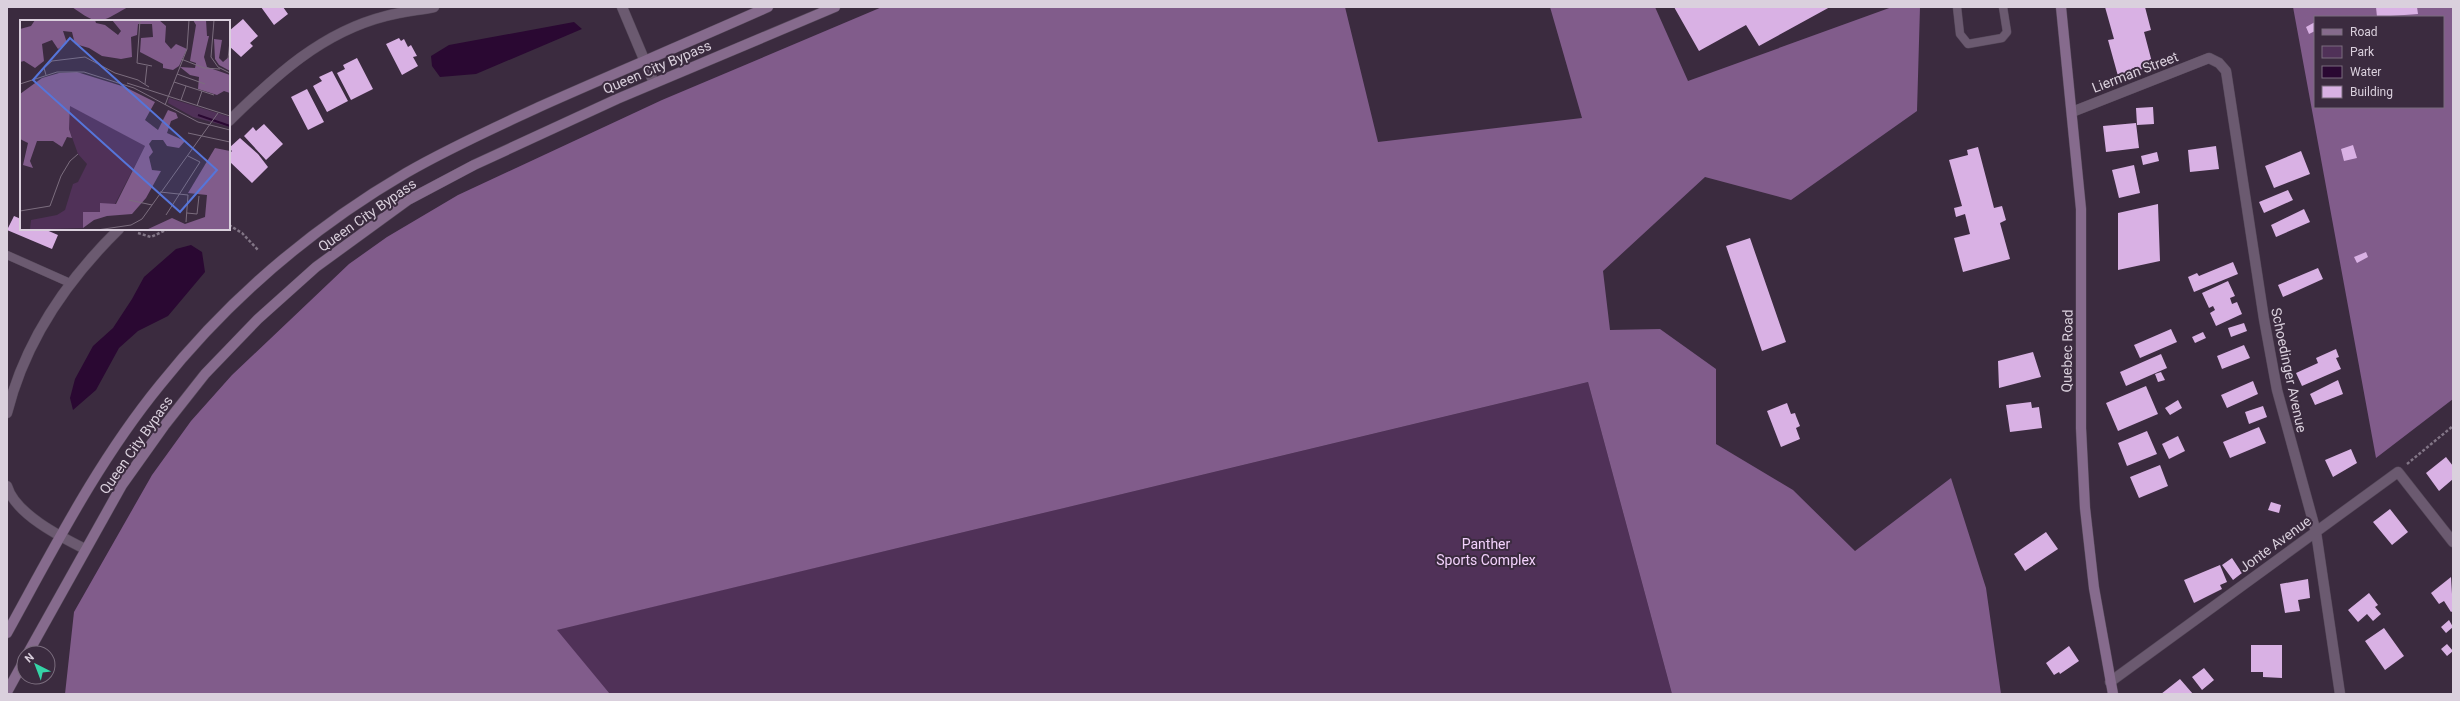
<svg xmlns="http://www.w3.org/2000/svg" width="2460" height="701" font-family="Roboto,sans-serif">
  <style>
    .green { fill: #503158 }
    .forest { fill: #815c8b; fill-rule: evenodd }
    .water { fill: #2a0832 }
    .building { fill: #d9b1e4 }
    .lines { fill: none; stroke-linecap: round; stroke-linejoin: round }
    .lane-casing { stroke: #554859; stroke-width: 9 }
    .street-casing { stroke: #554859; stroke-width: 11 }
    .secondary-casing { stroke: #554859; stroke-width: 11 }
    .path { stroke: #827586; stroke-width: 2.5; stroke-dasharray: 3 2; stroke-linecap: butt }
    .lane { stroke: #6b5a70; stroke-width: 8 }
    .street { stroke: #6b5a70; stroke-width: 10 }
    .secondary { stroke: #866b8d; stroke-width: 10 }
    .labels { text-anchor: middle; stroke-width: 4; stroke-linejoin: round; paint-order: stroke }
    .street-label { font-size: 14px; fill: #dad0dd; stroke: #3b2b3f }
    .park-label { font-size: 14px; fill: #f3d1fc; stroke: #3b2b3f }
    .inset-river { fill: none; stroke: #2a0832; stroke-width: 2 }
    .inset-road { fill: none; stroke: #7b6d7e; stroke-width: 1 }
    .view { fill: #5675da; fill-opacity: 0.15; stroke: #5675da; stroke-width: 2 }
    .inset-edge { fill: none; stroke: #dad0dd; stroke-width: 2 }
  </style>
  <rect width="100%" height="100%" fill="#3b2b3f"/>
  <path class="green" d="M1588,382L1672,694H610L556,630Z"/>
  <path class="forest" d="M72,7H128C99,23 100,27 72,7Z
    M882,7H1345L1378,142L1582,118L1550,7H1655L1688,81L1892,7H1920L1917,111L1791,200L1705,177L1603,271L1610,330L1660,329L1716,369V444L1793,490L1855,551L1951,478L1986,588L2001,694H1672L1588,382L557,630L610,694H65L74,612L152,475L191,421L232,375L349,264L387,237L458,195L662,100Z
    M2293,7H2453V399L2376,458ZM2315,17H2443V107H2315Z"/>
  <path class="water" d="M574,22L582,29L476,74L440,77L432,66L431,56L449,45Z
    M191,245L202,252L205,272L168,316L138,331L119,348L96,390L73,410L70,398L75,379L93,346L113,328L132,299L144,277L176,249Z"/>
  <path class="building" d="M261,7H283L288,14L274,25Z
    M1674,7H1830L1759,46L1746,25L1699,51Z
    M2105,7H2145L2151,30L2144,32L2153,66L2118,76L2108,40L2114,39Z
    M2376,7H2417L2418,14L2377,17Z
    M243,19L258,36L250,43L253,46L241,57L229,46V31Z
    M2315,22V31L2309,34L2306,27Z
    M399,38L401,41L404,39L408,47L411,45L417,56L413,57L418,66L402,75L386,44Z
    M357,58L373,89L351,100L337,73L345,69L343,65Z
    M332,71L348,101L327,112L313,86L322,81L319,77Z
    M307,89L324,122L308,130L291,97Z
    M2153,107L2154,124L2137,125L2136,108Z
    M2136,123L2139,148L2106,152L2103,126Z
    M264,124L283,144L266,160L244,136L253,127L256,131Z
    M240,138L258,154L268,167L252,183L229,161V154L232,151L229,148Z
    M2353,145L2357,158L2344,161L2341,149Z
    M2216,146L2219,169L2190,172L2188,150Z
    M1978,147L1994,208L2002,206L2006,220L2000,223L2010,259L1963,272L1954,238L1970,234L1965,214L1956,217L1954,208L1962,206L1949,160L1968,155L1967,150Z
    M2301,151L2310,174L2274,188L2265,166Z
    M2157,152L2159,161L2143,165L2141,156Z
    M2134,165L2140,193L2119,198L2112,170Z
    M2288,190L2293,200L2264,213L2259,202Z
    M2158,204L2160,261L2118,270V213Z
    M2304,209L2310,222L2276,237L2271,225Z
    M14,216L21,219V229H44L58,235L52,249L7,230Z
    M1750,238L1786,342L1762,351L1726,246Z
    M2366,252L2368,257L2357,263L2354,257Z
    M2233,262L2238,274L2194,292L2188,277L2197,273L2199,276Z
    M2318,268L2323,279L2283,297L2278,285Z
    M2228,281L2235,296L2230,298L2232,304L2237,302L2242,314L2216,326L2210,313L2215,310L2213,306L2209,308L2202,293Z
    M2244,323L2247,331L2231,337L2228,328Z
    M2171,329L2177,342L2140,358L2134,345Z
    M2203,332L2206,338L2195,343L2192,337Z
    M2244,345L2250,358L2222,369L2217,356Z
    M2336,349L2339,357L2336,358L2341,369L2302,386L2296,373L2318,363L2316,358Z
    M2033,352L2041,377L1999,388L1998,361Z
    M2161,354L2167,368L2126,386L2120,372Z
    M2161,372L2165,380L2158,382L2155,374Z
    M2338,380L2343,394L2315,405L2310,394Z
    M2253,381L2258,394L2227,408L2221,395Z
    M2146,386L2158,414L2118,431L2106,403Z
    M2178,400L2182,408L2170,415L2165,408Z
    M2031,402L2032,408L2039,407L2042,428L2010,432L2006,405Z
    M1787,403L1791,414L1795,413L1796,416L1800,426L1796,428L1800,439L1781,447L1767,411Z
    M2263,406L2267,417L2249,424L2245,412Z
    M2259,427L2266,443L2230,458L2223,442Z
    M2147,431L2157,454L2127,466L2118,443Z
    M2178,436L2185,451L2169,459L2162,444Z
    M2351,449L2357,463L2333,477L2325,460Z
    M2446,457L2453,466V479L2439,491L2426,473Z
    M2160,465L2168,486L2139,498L2130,477Z
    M2271,502L2281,505L2279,513L2268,510Z
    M2390,509L2408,532L2392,545L2373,522Z
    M2046,532L2058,549L2025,571L2014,554Z
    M2232,558L2242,573L2233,580L2222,565Z
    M2220,565L2227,582L2220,585L2222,589L2194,603L2184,580Z
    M2451,577L2453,611L2451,612L2444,601L2439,604L2431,593Z
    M2308,579L2310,598L2298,600L2300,611L2285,613L2280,584Z
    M2369,593L2378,605L2375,607L2381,614L2373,621L2367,614L2358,622L2348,610Z
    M2449,620L2453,627L2446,633L2441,627Z
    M2384,628L2404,656L2385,670L2365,641Z
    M2447,644L2453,651L2447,656L2441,649Z
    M2251,645H2282V678L2263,677V672H2251Z
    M2069,646L2079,661L2060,674L2059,672L2054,675L2046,663Z
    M2204,668L2214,680L2202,690L2192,677Z
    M2180,679L2193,694H2161Z"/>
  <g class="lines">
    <defs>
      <path id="lane" d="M1957,7L1960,34L1968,44L2002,38L2007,32L2003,7
        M7,255L70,283"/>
      <path id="street" d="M622,7L654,83
        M2072,112L2209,58L2219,63L2226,71L2264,319L2277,390L2316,532L2340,694
        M229,121C275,76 322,32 386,16C402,12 419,10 434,7
        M7,413C25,341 67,280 119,229
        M7,486C15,514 61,537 85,549
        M2110,682L2398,472L2453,542"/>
      <path id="secondary" d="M2061,7L2081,209V428L2085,508L2094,588L2113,694
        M7,633C54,548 98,461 160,385C228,300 312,228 406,173C449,148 494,128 539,107C615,73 692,41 768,7
        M28,653L122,485L164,426L205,374L258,319L316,267L408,200L474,165L617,99L835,7
        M7,692L24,661"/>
    </defs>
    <use href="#lane" class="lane-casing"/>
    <use href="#street" class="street-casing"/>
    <use href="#secondary" class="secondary-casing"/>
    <path class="path" d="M229,225L242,233L259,251
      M138,233L151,237L168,229
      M2407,464L2453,426"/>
    <use href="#lane" class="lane"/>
    <use href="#street" class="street"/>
    <use href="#secondary" class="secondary"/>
  </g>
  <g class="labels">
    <g class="street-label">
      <text transform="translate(657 67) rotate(-23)" y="5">Queen City Bypass</text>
      <text transform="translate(2135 72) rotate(-21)" y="5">Lierman Street</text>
      <text transform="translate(367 215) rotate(-35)" y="5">Queen City Bypass</text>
      <text transform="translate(2067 351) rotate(-89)" y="5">Quebec Road</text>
      <text transform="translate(2289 370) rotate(78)" y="5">Schoedinger Avenue</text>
      <text transform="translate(136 445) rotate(-55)" y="5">Queen City Bypass</text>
      <text transform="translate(2275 544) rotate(-36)" y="5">Jonte Avenue</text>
    </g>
    <g class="park-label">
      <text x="1486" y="549">Panther<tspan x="1486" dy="16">Sports Complex</tspan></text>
    </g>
  </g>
  <g transform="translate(20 20)">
    <rect width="210" height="210" fill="#3b2b3f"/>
    <path d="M149,78L210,97V107L173,97L148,83ZM50,85L125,126L95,184L80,192H63V208L0,210L10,209L11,200L37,195L45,190L53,164L58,162L67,144L58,134L49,109Z" fill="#503158"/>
    <path d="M15,0H75L76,3L85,5L98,15L101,11L92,0H139L146,6L145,22L151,29L156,24L167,29L159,46L153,50L143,48V44L120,32L121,18L133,17L132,4H118L117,15L111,17L112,37L101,39L82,36L69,28L55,24L52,12L43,11L47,23L38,29L32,20L22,24L24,41L15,48L4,41L0,42V9L11,6ZM173,0H186L187,16H189L184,37L187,47L210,55V73L204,71L197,75L178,69L179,57L170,55L160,47L175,48L176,43L170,41L176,5ZM194,19L202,20L199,38L203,42L210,36V51L199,45L195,39ZM57,52L105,67L135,82L125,100L138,110L148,90L156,93L158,98L151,101L147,113L165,121L159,128L147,126L143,120H132L129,124L133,132L129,137L132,150L141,151L126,178L112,194L87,196L74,200L63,208V192H80V183L96,184L125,126L50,86L49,109L52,118L47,117L42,127L33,121H17L10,141L13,148L3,145L8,123L0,119V74L22,58L39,53ZM195,128L210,131V210H126L152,198L165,204L185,197L187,175L168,173Z" fill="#815c8b"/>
    <path class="inset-river" d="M178,95L210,106"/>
    <path class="inset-road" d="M120,0L117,43L132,46M194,0L191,37L198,47L210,53M161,39L184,48L200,49M208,39L210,21M157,54L185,64M26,55L24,48L32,41L65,37L95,53L118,60L129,67M154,62L194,75M107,63L210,96M0,64L37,52H64L114,68L178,102L210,110M125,64L127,46M161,80L166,66M145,85L167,29L169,0M177,86L182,71M168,113L210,122M140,172L168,175L166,202M109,180L132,185M0,191L30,186L41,156L50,141L58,134M167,193L177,194L179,176M146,195L180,142L168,136M77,210L111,205L122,199L198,93"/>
    <path class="view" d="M50,18L197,150L160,192L13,60Z"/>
    <rect width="210" height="210" class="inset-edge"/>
  </g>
  <rect width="2460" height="701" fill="none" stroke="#dad0dd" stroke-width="16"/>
  <rect x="2314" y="16" width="130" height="92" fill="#3b2b3f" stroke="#7b6d7e"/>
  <rect x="2322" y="29" width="20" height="6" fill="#866b8d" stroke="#7b6d7e"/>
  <text x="2350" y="36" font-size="12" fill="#dad0dd">Road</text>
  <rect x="2322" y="46" width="20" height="12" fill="#503158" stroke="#7b6d7e"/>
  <text x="2350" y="56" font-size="12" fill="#dad0dd">Park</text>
  <rect x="2322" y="66" width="20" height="12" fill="#2a0832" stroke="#7b6d7e"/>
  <text x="2350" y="76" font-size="12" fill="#dad0dd">Water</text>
  <rect x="2322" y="86" width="20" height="12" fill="#d9b1e4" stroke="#7b6d7e"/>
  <text x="2350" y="96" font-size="12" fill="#dad0dd">Building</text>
  <g transform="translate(36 665) rotate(318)"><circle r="19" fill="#3b2b3f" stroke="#7b6d7e"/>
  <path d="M0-3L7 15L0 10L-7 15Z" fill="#35d4a7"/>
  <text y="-6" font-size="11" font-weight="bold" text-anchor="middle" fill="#dad0dd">N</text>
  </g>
</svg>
